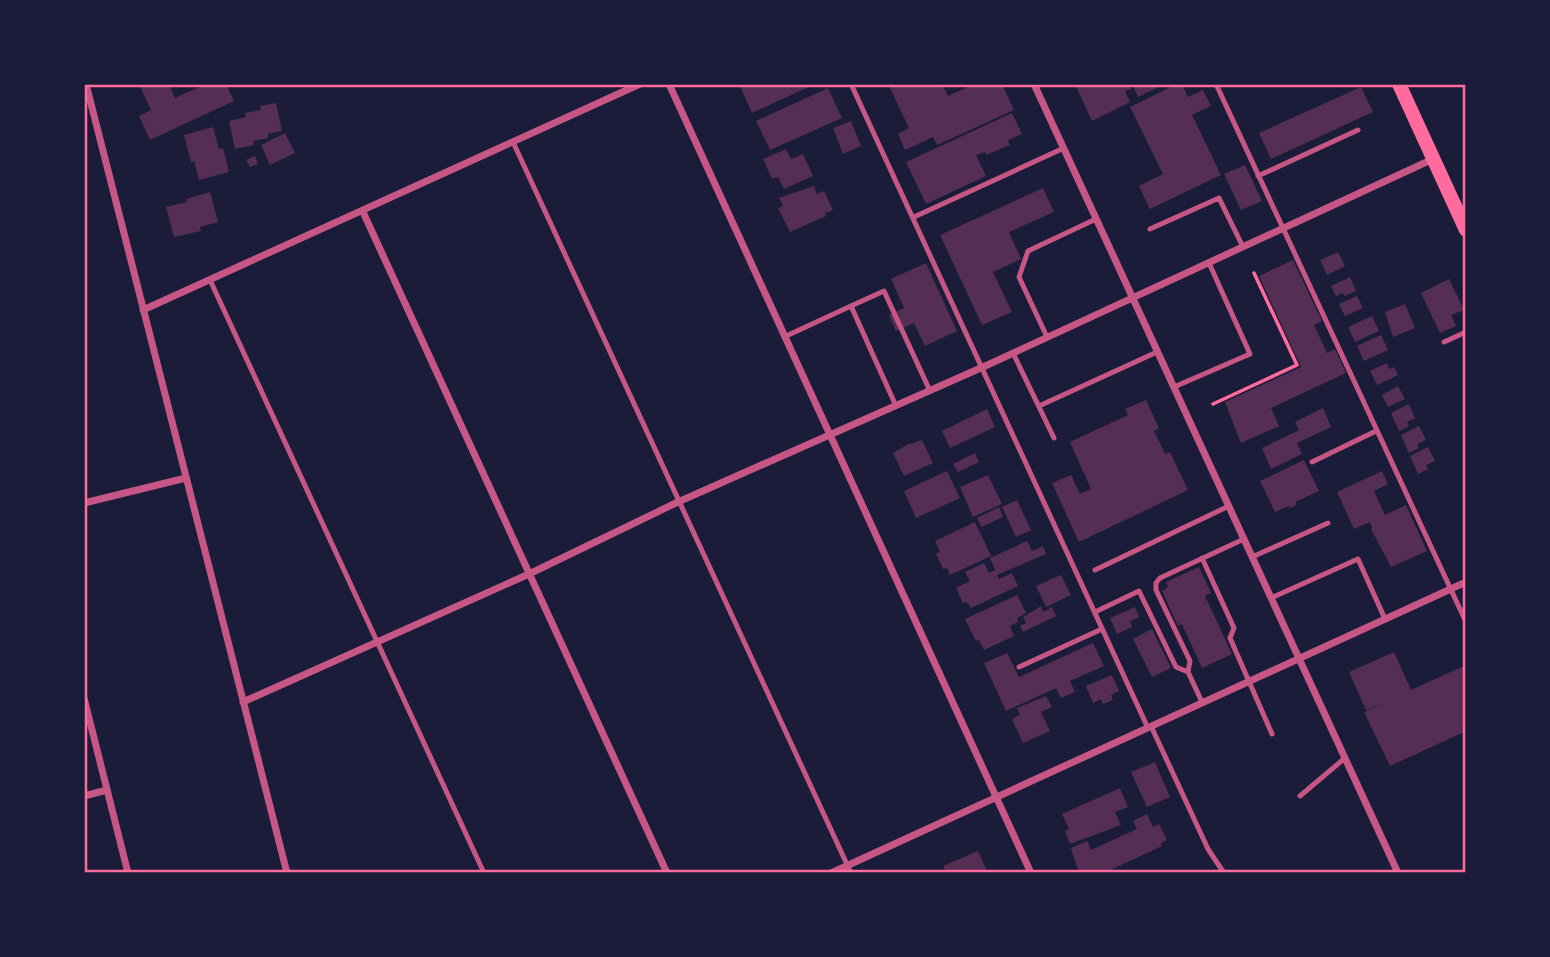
<svg xmlns="http://www.w3.org/2000/svg" width="1550" height="957" font-family="Overpass,sans-serif">
  <style>
    .building { fill: #542f53 }
    .lines { fill: none; stroke-linecap: round; stroke-linejoin: round }
    .path { stroke: #ff6b9d; stroke-width: 3.5 }
    .service { stroke: #c65784; stroke-width: 5 }
    .minor { stroke: #c65784; stroke-width: 7 }
    .secondary { stroke: #ff6b9d; stroke-width: 14 }
    .neatline { fill: none; stroke: #ff6b9d; stroke-width: 2.5 }
  </style>
  <rect width="100%" height="100%" fill="#1b1b3a"/>
  <path class="building" d="M139,84H169L175,98L206,84H226L234,101L150,140L139,116L151,110Z
    M739,84H815L752,113Z
    M888,84H942L948,96L974,84H1002L1014,110L937,145L933,137L905,150L898,134L909,128Z
    M1075,84H1129L1131,89L1125,91L1130,102L1092,121Z
    M1132,84H1165L1138,97Z
    M1177,84H1182L1188,97L1203,90L1211,106L1192,115L1221,175L1150,209L1139,186L1163,174L1130,107Z
    M1361,87L1373,112L1271,159L1259,133Z
    M828,88L842,118L770,150L756,121Z
    M276,103L282,131L268,134V138L253,141L254,145L235,149L229,121L246,117L245,113L261,110L260,106Z
    M1012,113L1022,134L1008,140L1010,145L986,155L985,152L976,155L986,176L926,204L906,162Z
    M851,121L861,146L843,154L833,128Z
    M213,127L219,149L223,148L229,172L199,180L194,161L191,162L184,135Z
    M285,133L295,153L270,165L261,145Z
    M786,149L791,159L803,154L813,176L784,189L778,177L772,179L763,159Z
    M255,156L258,164L250,167L246,160Z
    M1245,165L1262,201L1241,210L1224,174Z
    M814,186L817,194L824,191L833,210L825,213L826,216L790,232L778,208L783,206L779,198Z
    M1043,188L1054,212L1009,232L1021,259L993,272L1012,312L982,325L940,235Z
    M210,192L218,222L200,227L201,231L174,237L166,207L187,202L186,199Z
    M1338,252L1345,266L1327,275L1320,260Z
    M1293,260L1322,321L1314,325L1327,353L1335,349L1346,373L1271,408L1279,426L1241,443L1225,402L1301,367L1259,276Z
    M926,263L957,331L925,346L914,323L896,331L889,315L904,308L891,279Z
    M1350,277L1356,291L1344,296L1343,293L1336,296L1331,286Z
    M1449,279L1464,310L1451,315L1456,326L1440,333L1421,293Z
    M1357,296L1363,308L1345,316L1339,304Z
    M1405,304L1415,328L1393,337L1385,312Z
    M1372,316L1379,331L1355,342L1348,327Z
    M1381,335L1388,350L1364,361L1357,346Z
    M1387,363L1389,369L1394,367L1398,375L1377,385L1370,371Z
    M1398,386L1405,399L1388,407L1382,395Z
    M1146,400L1159,428L1154,431L1165,454L1170,452L1188,490L1079,542L1052,483L1071,475L1080,494L1091,489L1070,442L1128,415L1125,409Z
    M1409,404L1415,418L1407,422L1409,426L1399,431L1391,413Z
    M1323,408L1331,427L1297,443L1302,454L1271,469L1262,448L1299,430L1295,422Z
    M987,409L995,427L950,448L942,431Z
    M1419,426L1426,440L1417,444L1419,448L1409,453L1401,435Z
    M922,440L933,463L904,476L893,453L910,443L911,444Z
    M1428,447L1435,461L1426,465L1428,469L1418,474L1410,456Z
    M975,453L979,462L958,472L953,464Z
    M1304,460L1319,491L1295,502L1297,505L1290,508L1289,506L1275,512L1260,481Z
    M947,471L960,498L916,518L904,491Z
    M1382,471L1388,484L1374,491L1385,515L1406,505L1427,551L1391,567L1371,529L1372,528L1370,522L1354,529L1337,492Z
    M988,475L1002,504L973,517L960,487Z
    M1017,500L1031,530L1016,537L1002,507Z
    M999,507L1003,517L981,527L977,518Z
    M975,522L991,556L950,575L947,568L943,569L936,554L940,552L935,541Z
    M1027,541L1032,551L1043,546L1046,554L997,575L999,579L1012,573L1018,586L971,608L967,602L963,603L956,588L970,581L965,572L984,563L989,573L995,570L990,558Z
    M1199,567L1211,593L1205,596L1232,654L1202,668L1182,624L1178,626L1162,591L1168,587L1166,582Z
    M1061,575L1071,595L1046,607L1036,586Z
    M1017,595L1026,613L1017,618L1018,622L1010,626L1014,636L984,650L979,640L976,641L965,619Z
    M1041,606L1043,612L1052,607L1056,616L1023,632L1020,626L1026,623L1023,617Z
    M1135,607L1139,617L1130,621L1132,627L1117,634L1110,618Z
    M1152,629L1171,668L1152,677L1133,639Z
    M1093,643L1104,666L1070,681L1075,692L1061,698L1056,688L1006,711L984,663L1007,653L1019,677Z
    M1394,652L1411,690L1466,665V731L1390,766L1364,712L1382,704L1366,710L1349,672Z
    M1112,675L1119,691L1111,695L1113,700L1103,704L1101,699L1093,703L1086,686Z
    M1046,696L1052,707L1041,712L1050,731L1023,743L1012,719L1020,715L1017,708Z
    M1155,762L1170,797L1147,807L1131,772Z
    M1120,788L1128,807L1115,812L1121,825L1070,844L1065,831L1069,829L1062,814Z
    M1147,814L1153,827L1159,824L1167,840L1161,843L1162,846L1104,873H1079L1071,848L1087,841L1091,850L1137,829L1133,821Z
    M978,851L988,873H946L943,866Z"/>
  <g class="lines">
    <path class="path" d="M1213,404L1297,365L1254,273"/>
    <path class="service" d="M851,84L1147,726
      M1216,84L1466,622
      M513,142L851,873
      M1258,176L1358,130
      M914,217L1064,148
      M1150,229L1219,198L1243,247
      M210,280L484,873
      M851,306L884,291L930,391
      M784,337L851,306L896,406
      M1047,337L1019,277L1028,251L1096,219
      M1444,342L1466,332
      M1013,353L1054,438
      M1174,387L1250,354L1209,263
      M1039,406L1157,352
      M1312,462L1376,431
      M1252,557L1328,523
      M1202,558L1234,628L1230,638L1272,734
      M1095,570L1229,506
      M1271,598L1358,559L1385,619
      M1095,612L1139,591L1176,667L1188,672
      M1019,667L1102,629
      M1202,702L1188,672L1190,661L1156,590V583L1160,578L1244,539
      M1151,726L1208,849L1224,873
      M1300,796L1345,758"/>
    <path class="minor" d="M86,84L287,873
      M669,84L1031,873
      M1034,84L1398,873
      M363,212L667,873
      M143,310L640,84
      M84,503L186,478
      M84,698L128,873
      M243,702L529,574L678,502L983,367L1433,159
      M84,796L107,790
      M831,873L1466,582"/>
    <path class="secondary" d="M1399,84L1466,230"/>
  </g>
  <rect width="1550" height="957" fill="none" stroke="#1b1b3a" stroke-width="172"/>
  <rect x="86" y="86" width="1378" height="785" class="neatline"/>
</svg>
